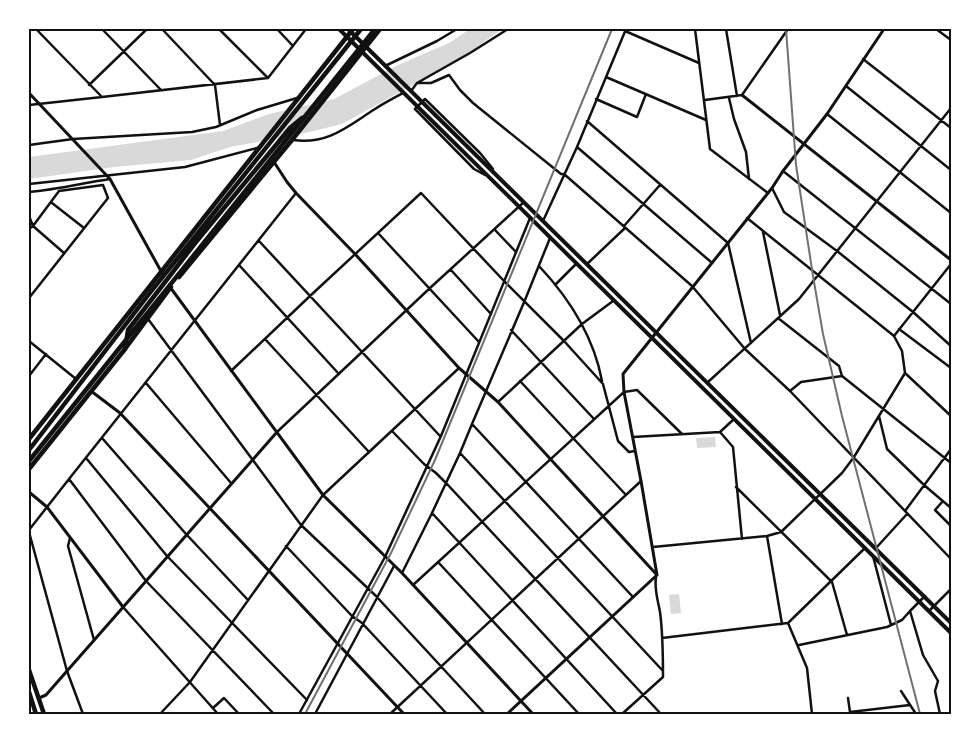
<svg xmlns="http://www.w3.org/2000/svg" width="980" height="743" font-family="Barlow,sans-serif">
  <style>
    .water { fill: #d9d9d9 }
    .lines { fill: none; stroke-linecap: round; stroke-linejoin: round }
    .minor { stroke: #111; stroke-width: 2.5 }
    .tertiary { stroke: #111; stroke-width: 3 }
    .primary { stroke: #111; stroke-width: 4 }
    .trunk { stroke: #111; stroke-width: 4.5 }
    .motorway { stroke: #111; stroke-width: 4.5 }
    .rail { stroke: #707070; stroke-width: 2 }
    .neatline { fill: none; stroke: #111; stroke-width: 2 }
  </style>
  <rect width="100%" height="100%" fill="#fff"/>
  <path class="water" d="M470,29H502L460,59L342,124L305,133L230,147L191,160L114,167L29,179V157L223,131L269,114L334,99L398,65L449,43Z
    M715,437L716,447L697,448L696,438Z
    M679,594L681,613L671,614L669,595Z"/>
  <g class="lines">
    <path class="minor" d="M36,29L102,97L268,78L306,29
      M102,29L161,90
      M162,29L215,85L220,125
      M219,29L268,78
      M277,29L293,46
      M695,29L710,149L768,193
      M726,29L737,96
      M936,29L951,40
      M625,31L699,63
      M863,59L951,128
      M385,66L437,41L457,29
      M606,77L706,120
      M417,83H431L449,75L460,90L473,103L561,174H564L692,286L745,349L790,391L951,559
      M89,85L147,29
      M846,86L951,170
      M411,91L417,83L470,53L508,29
      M729,98L734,119L746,152L749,179
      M596,99L637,117L646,94
      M705,100L742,95L788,29
      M29,105L102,97
      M827,114L951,213
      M587,121L728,243L751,343
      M293,140C328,145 348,126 375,109C384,103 394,98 403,93
      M29,145L73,139L192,132L216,127L257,110L297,98
      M577,147L711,262
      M783,171L951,304
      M485,175L474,169L415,109L425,99L480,153L493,169
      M29,184L185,167L257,148
      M772,188L784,212L837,251L913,312L951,346
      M29,192C56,190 83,183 110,179
      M52,203L84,228
      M29,216L33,226L64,253
      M543,221L577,147L626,29
      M624,226L660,185
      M29,229L33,226L59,191
      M495,230L516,252
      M763,232L780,315
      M378,233L479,342
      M550,238L525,300L472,424L633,597
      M259,241L440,436
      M587,264L625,228
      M239,265L339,374
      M539,266C569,298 594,338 602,381
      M451,270L491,314
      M556,284L576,264
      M29,298L108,198L103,185L59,191
      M778,318L839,366L842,376L951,463
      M148,319L301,525L376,596L485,714
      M899,329L951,368
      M511,330L594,419
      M894,336L951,264
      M265,339L369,452
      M29,341L76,379
      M231,371L310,296L421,193L504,281L564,341L603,384L618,441L629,452L635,451
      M905,373L951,416
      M29,376L46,354
      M520,381L626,495
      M708,382L799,299L951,108
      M146,383L231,483
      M790,391L801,382L842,376
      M498,402L582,324L613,301
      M879,416L887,449L924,485L951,508
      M472,424L460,453L663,671
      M392,431L424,464L436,473L447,484L661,714
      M277,432L430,288L524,202
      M720,432L733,447L742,539
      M633,437L720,432L734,419
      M102,438L186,534L248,600
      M86,458L167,556L307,700
      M736,487L832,582L847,635
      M943,501L935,510L951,526
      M905,511L951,449
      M432,513L617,714
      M29,530L69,479
      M29,532L67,671L83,714
      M767,536L782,624
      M70,538L68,546L94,640
      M286,546L352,616L362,623L447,714
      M653,547L767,536L781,532L842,473L854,457L905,373L902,351L894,336L747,218
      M876,548L907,514
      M873,556L891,625
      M438,562L579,714
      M402,573L432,513L460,453
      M413,585L624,392L637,390L682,434
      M925,596L910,611L923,655L938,681L935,691L940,714
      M123,607L218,714
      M929,611L951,589
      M788,623L807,668L812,714
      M662,638L788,623L865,548
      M799,645L887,627L902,620L910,611
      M901,691L916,714
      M848,698L850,712L910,705
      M213,708L224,698L239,714
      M160,714L190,682L323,495L459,368
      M274,714L146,581L69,479L296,193
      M299,714L385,557L441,436L530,218
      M315,714L394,566
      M390,714L641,481
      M622,714L663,677C663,656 663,634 660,612C658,600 654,590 656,577"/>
    <path class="tertiary" d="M29,93L110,179L162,273
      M742,95L951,260
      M274,162L287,182L296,193L355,254L459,368L498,402L657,575
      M170,287L323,495L402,573L533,714
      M91,391L120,413L404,714
      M29,492L47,507L123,607
      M657,575L641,481L624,392L623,374L772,188L783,171L827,114L884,29
      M39,698L46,695L67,671L277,432
      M507,714L657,575"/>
    <path class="primary" d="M339,29L951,633
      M348,29L951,623"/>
    <path class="trunk" d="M179,277L292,140L380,29
      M29,439L353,29
      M29,469L125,349L171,287
      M29,670L44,714
      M29,692L36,714"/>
    <path class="motorway" d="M125,349L128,330L196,242L290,128L302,118
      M29,450L149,294L361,29
      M29,461L375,29"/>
    <path class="rail" d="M786,29L796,165L813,276L823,334L842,416L920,714
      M305,714L391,553L435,460L612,29"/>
  </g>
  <rect width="980" height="743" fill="none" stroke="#ffffff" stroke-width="60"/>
  <rect x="30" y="30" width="920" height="683" class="neatline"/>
</svg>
